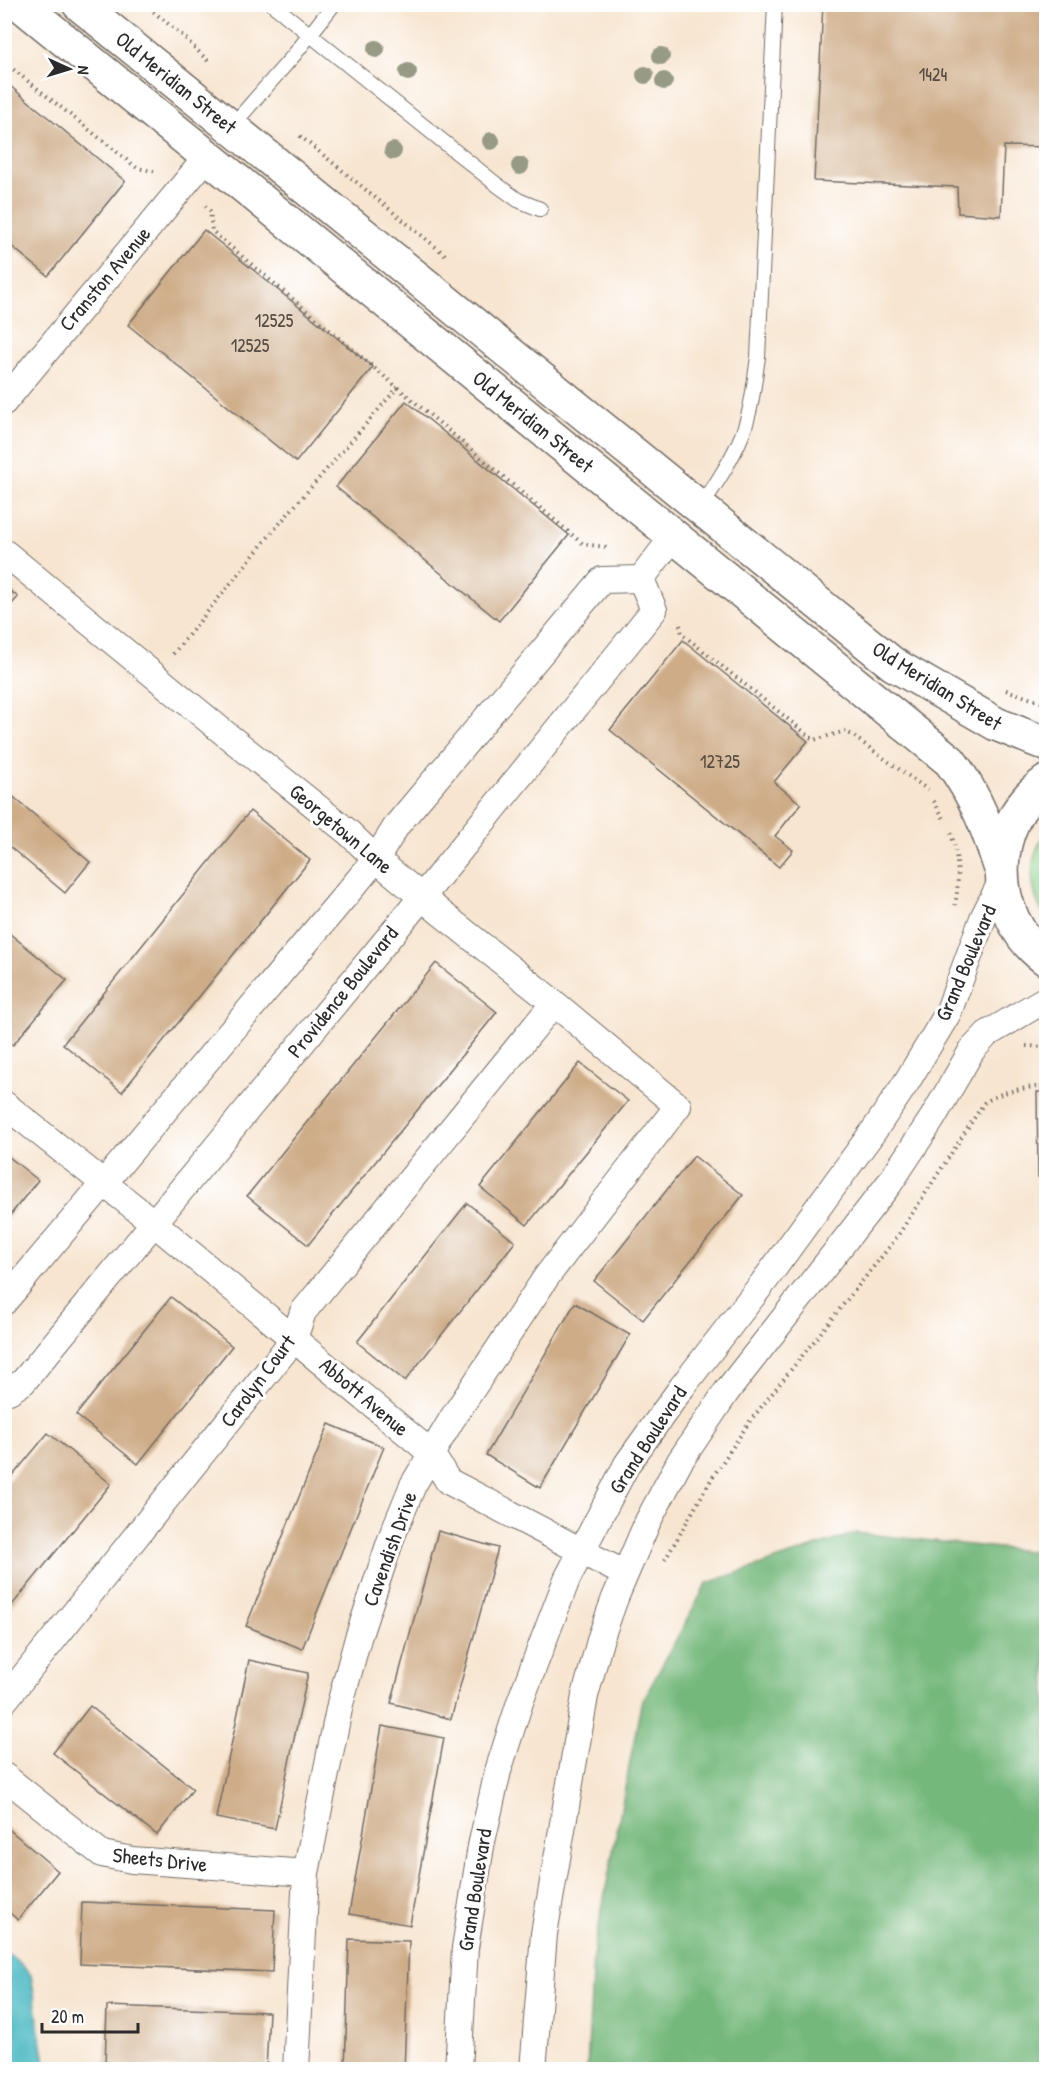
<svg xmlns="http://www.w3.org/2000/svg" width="1051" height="2074" font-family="'Patrick Hand',sans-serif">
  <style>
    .green { fill: #90d791; stroke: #5e815e; stroke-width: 1.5 }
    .forest { fill: #74b87b; stroke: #507253; stroke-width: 1.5 }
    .water { fill: #49b8c2; stroke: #3a7276; stroke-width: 1.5 }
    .building { fill: #ceac87 }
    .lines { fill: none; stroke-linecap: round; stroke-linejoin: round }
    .service-casing { stroke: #726c65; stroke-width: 16 }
    .minor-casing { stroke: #726c65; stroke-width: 28 }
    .secondary-casing { stroke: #726c65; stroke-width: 36 }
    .path { stroke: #726c65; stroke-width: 4; stroke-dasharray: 1.5 4.5; stroke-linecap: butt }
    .service { stroke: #fff; stroke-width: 14 }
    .minor { stroke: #fff; stroke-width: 26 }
    .secondary { stroke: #fff; stroke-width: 33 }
    .tree { fill: #979b86 }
    .labels { text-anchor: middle; stroke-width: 6; stroke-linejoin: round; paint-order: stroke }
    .number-label { font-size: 18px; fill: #544b42 }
    .street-label { font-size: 21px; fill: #2b2b2b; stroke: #fff }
  </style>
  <rect width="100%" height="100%" fill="#fff"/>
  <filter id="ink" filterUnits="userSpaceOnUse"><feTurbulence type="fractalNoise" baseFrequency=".0167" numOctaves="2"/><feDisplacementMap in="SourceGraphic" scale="12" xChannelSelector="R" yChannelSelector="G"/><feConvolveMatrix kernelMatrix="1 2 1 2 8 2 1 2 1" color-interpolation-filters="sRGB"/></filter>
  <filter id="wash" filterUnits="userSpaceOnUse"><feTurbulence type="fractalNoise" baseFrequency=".008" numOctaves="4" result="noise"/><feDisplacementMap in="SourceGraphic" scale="24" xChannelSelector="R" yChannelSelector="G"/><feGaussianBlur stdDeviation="1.35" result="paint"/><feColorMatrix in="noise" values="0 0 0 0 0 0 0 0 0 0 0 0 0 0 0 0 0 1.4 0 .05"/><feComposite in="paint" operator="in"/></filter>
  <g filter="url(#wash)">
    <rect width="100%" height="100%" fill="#f7e5d0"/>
    <path class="green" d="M1046,833V918C1029,894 1027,857 1046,833Z"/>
    <path class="forest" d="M856,1533L1046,1553V2069H587L593,1956L641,1704L707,1583Z"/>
    <path class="water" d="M5,1952L19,1962L31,1975L46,2069H5Z"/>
    <g id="blocks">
      <path class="building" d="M823,4H1046V147L1004,146L1001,216L958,213L957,187L814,181Z
        M4,81L125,181L48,276L4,240Z
        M204,230L373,367L296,462L128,325Z
        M406,401L569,535L499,621L336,487Z
        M4,586L18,597L4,613Z
        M683,640L808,741L774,782L801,804L775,836L793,850L779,867L610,730Z
        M4,789L90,862L65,893L4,842Z
        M250,811L310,860L122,1092L63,1044Z
        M4,929L67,980L13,1045L4,1038Z
        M436,963L497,1012L308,1245L247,1196Z
        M580,1063L628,1101L527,1225L480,1187Z
        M1037,1092H1046V1177H1038Z
        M4,1153L38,1180L4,1223Z
        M694,1156L743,1195L643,1320L594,1281Z
        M467,1203L515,1242L405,1381L357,1342Z
        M171,1297L232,1346L138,1464L76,1415Z
        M575,1303L630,1335L540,1488L486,1455Z
        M329,1424L384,1447L302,1649L246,1626Z
        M48,1433L111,1484L4,1615V1486Z
        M438,1531L498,1548L451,1719L391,1703Z
        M249,1660L308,1673L275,1829L216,1818Z
        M90,1706L193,1789L157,1835L53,1753Z
        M382,1726L444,1738L410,1925L349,1914Z
        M5,1826L58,1871L18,1920L5,1909Z
        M82,1902L275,1910L272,1972L80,1964Z
        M349,1939L409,1941L404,2070H345Z
        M107,2006L269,2012L266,2070L105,2066Z"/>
    </g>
  </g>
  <g filter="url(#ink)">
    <use href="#blocks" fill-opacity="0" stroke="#726c65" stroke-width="1.5"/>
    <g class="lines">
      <defs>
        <path id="service" d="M272,4L496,184L518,200L540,209
          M231,127L294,55L334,4
          M700,508C715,485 732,460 742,435C752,410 754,383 758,357L775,4"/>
        <path id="minor" d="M4,402L207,157
          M4,552L228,736L348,832L376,859L441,913L554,1003L678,1106L547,1276L452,1419L413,1485L392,1536L358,1638L340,1704L306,1873L296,2070
          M641,579L673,537
          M4,1104L154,1223L431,1453L448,1481L625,1574
          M4,1302L376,859L397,825L602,580L641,579
          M4,1392L9,1391L23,1382L422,897L654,610L641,579
          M4,1701L294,1339L303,1312L554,1003
          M4,1776L102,1854L132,1860L306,1873
          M458,2070L465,1948L481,1846L498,1771L520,1702L567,1579L627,1464L682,1387L766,1279L875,1129L906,1083L948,1013L983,918L1002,880
          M533,2070L544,1934L585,1696L601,1637L615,1598L648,1521L680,1461L727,1391L889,1184L932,1119L972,1050L987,1034L1046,999"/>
        <path id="secondary" d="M20,4L950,761C976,795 989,832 1002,872
          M79,4L893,664L996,724L1046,744
          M1046,782C987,823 988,918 1046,959"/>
      </defs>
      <use href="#service" class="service-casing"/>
      <use href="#minor" class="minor-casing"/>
      <use href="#secondary" class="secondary-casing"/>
      <path class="path" d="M144,4L182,35L210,63
        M4,62L137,168L158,172
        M300,136L448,257
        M205,206L210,211L212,231L583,544L605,547L608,550
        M680,625L682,634L814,740L846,731L928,790
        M173,654L274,530L398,387
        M1006,690L1046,704
        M934,801L945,821
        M951,833C958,857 960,880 955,905
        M1026,1046L1046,1047
        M665,1560L712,1478L750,1421L895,1240L984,1103C1003,1090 1024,1088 1046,1086"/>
      <use href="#service" class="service"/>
      <use href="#minor" class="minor"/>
      <use href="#secondary" class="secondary"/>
    </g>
    <g class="tree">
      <circle cx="376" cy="49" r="9"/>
      <circle cx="661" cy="56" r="9"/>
      <circle cx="408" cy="72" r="9"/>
      <circle cx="645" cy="75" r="9"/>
      <circle cx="664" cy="81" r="9"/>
      <circle cx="491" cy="141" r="9"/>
      <circle cx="393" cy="151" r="9"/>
      <circle cx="520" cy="166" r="9"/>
    </g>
  </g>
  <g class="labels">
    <g class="number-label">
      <text x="933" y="81">1424</text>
      <text x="274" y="327">12525</text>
      <text x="250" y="352">12525</text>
      <text x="720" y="768">12725</text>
    </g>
    <g class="street-label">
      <text transform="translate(176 83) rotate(39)" y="7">Old Meridian Street</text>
      <text transform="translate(105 279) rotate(-50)" y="7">Cranston Avenue</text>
      <text transform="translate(533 422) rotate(39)" y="7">Old Meridian Street</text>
      <text transform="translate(937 686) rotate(32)" y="7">Old Meridian Street</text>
      <text transform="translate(341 829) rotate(40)" y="7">Georgetown Lane</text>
      <text transform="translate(966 963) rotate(-67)" y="7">Grand Boulevard</text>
      <text transform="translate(343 992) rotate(-51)" y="7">Providence Boulevard</text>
      <text transform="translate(258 1381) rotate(-53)" y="7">Carolyn Court</text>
      <text transform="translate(364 1397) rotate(40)" y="7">Abbott Avenue</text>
      <text transform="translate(648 1440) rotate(-57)" y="7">Grand Boulevard</text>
      <text transform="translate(390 1549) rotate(-70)" y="7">Cavendish Drive</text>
      <text transform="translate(160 1860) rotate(6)" y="7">Sheets Drive</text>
      <text transform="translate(475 1890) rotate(-81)" y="7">Grand Boulevard</text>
    </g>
  </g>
  <rect width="1051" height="2074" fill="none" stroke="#fff" stroke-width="24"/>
  <g transform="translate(69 69) rotate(94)" stroke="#ffffff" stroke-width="4.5" paint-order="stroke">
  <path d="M0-4.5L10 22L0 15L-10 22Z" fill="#2b2b2b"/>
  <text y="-9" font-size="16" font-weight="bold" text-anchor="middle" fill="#2b2b2b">N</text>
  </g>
  <path d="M42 2023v9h96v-9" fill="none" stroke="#2b2b2b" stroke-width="3"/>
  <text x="51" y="2023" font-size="18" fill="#2b2b2b" stroke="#ffffff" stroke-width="4.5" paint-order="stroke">20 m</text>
</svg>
